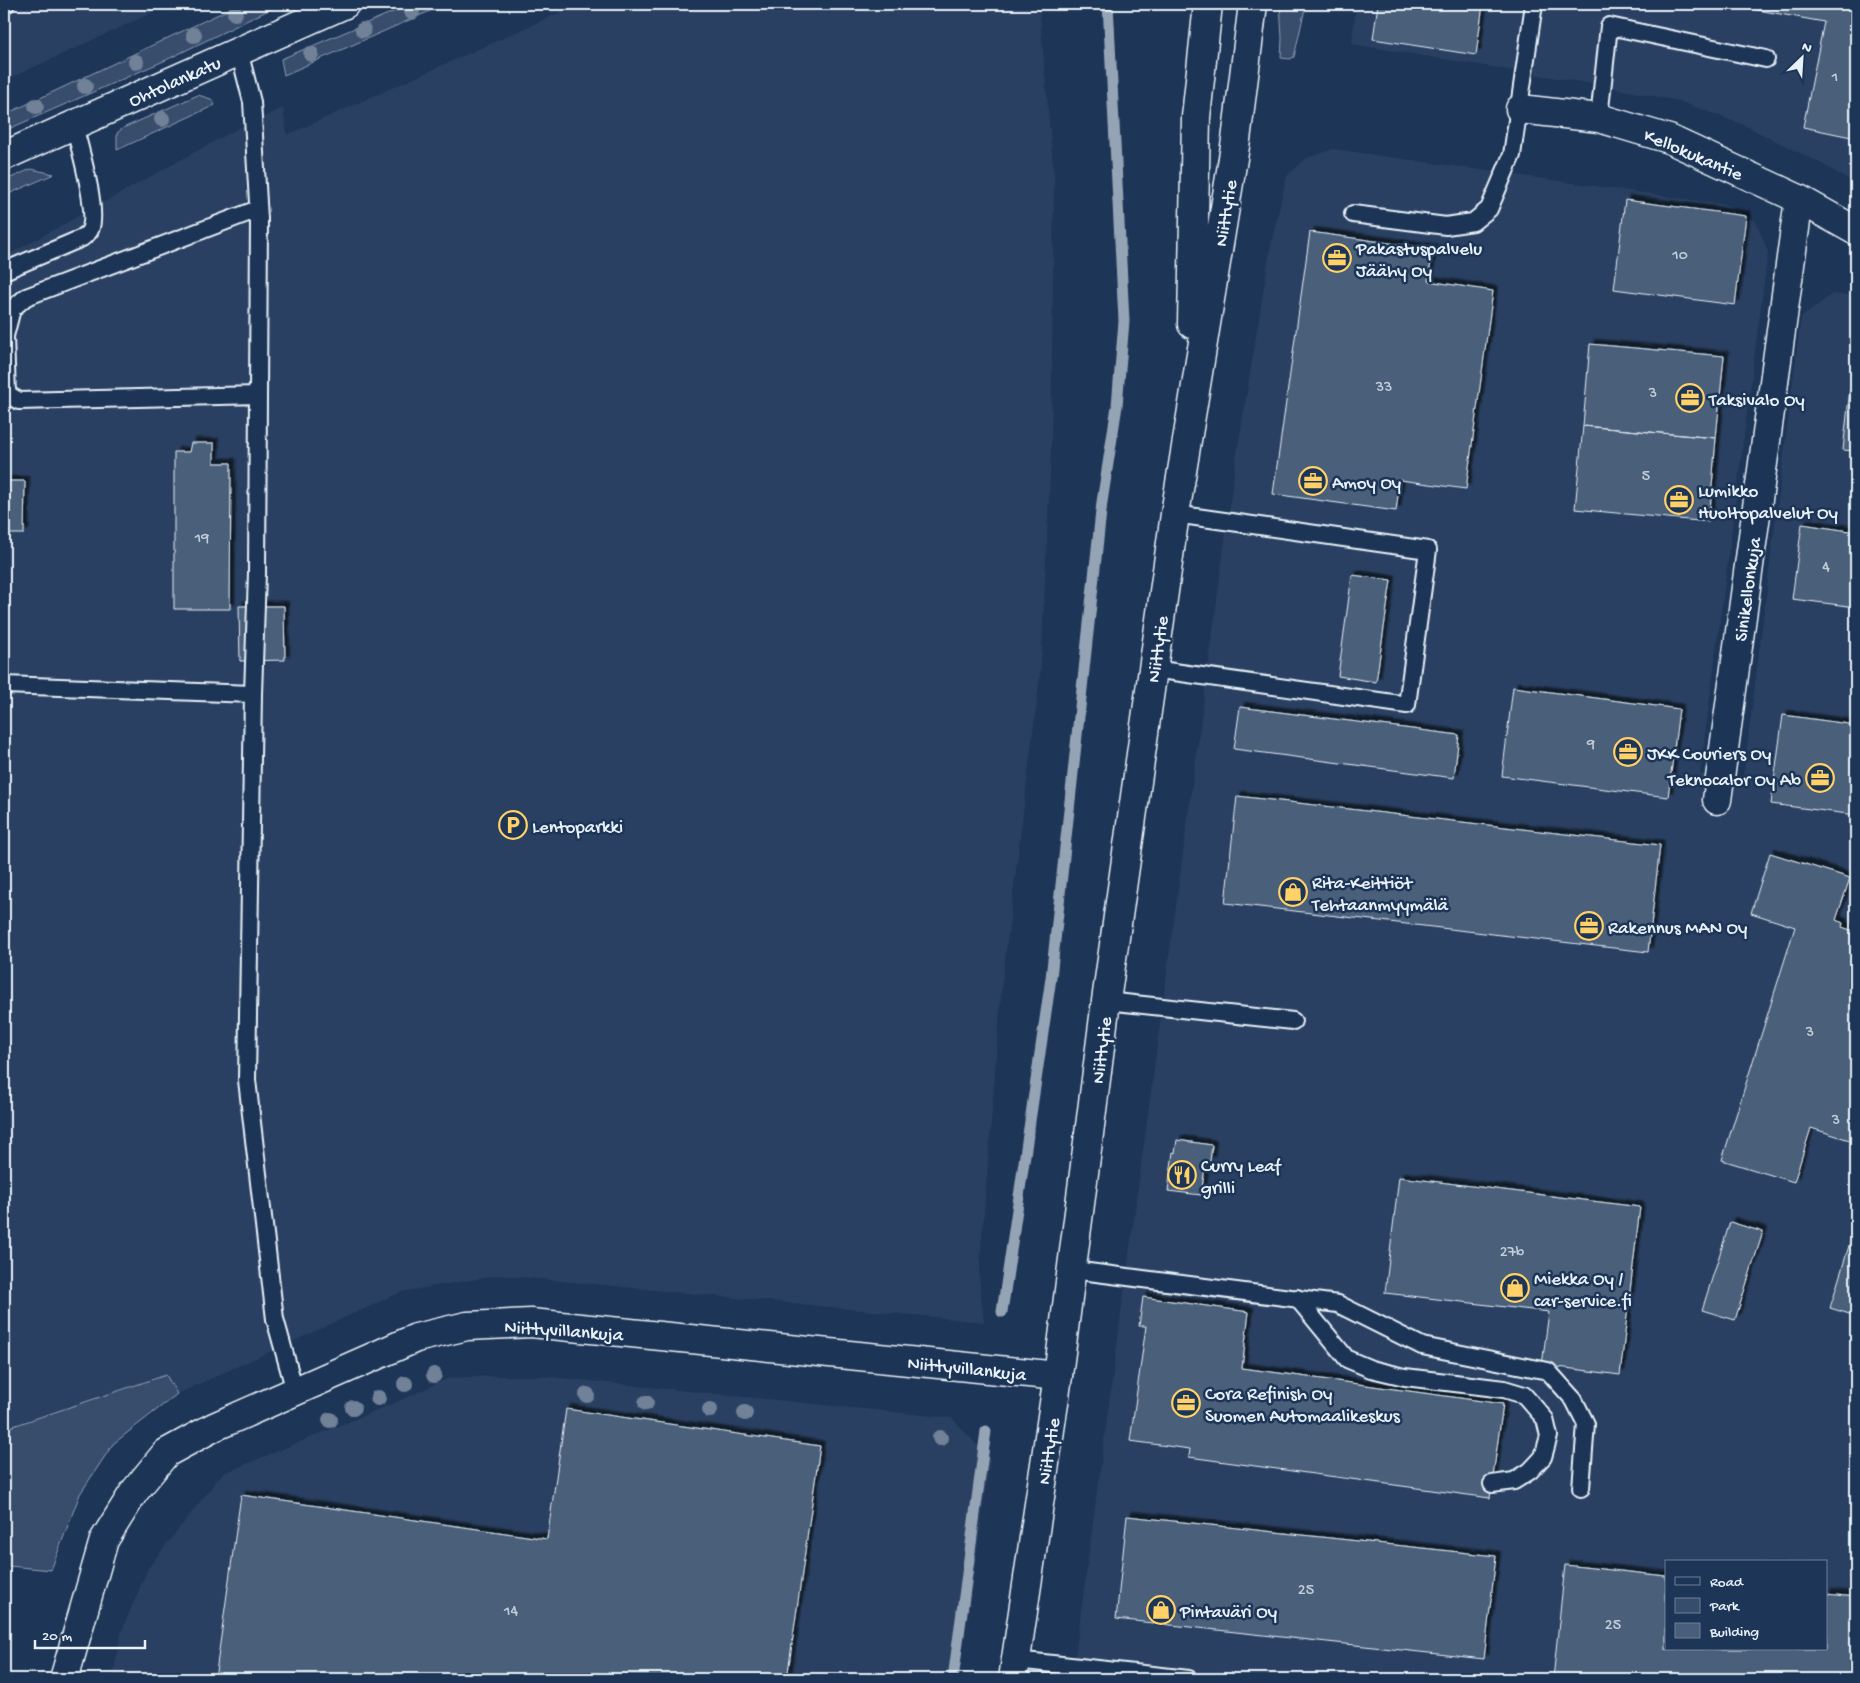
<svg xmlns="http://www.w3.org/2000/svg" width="1860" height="1683" font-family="'Gochi Hand',sans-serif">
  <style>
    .built { fill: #2a4162; fill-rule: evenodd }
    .green { fill: #374d6c; stroke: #909fb2 }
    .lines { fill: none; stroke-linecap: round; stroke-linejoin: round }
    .stream { stroke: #95a4b5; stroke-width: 11 }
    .building { fill: #495e7a; stroke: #e8f1f8; filter: url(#shadow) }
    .lane-casing { stroke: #e8f1f8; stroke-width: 20 }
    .street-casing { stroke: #e8f1f8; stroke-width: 31 }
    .secondary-casing { stroke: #e8f1f8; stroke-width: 31 }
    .lane { stroke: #1d3557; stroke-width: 16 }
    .street { stroke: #1d3557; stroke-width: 28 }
    .secondary { stroke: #1d3557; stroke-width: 28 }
    .tree { fill: #708198 }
    .labels { text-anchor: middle; stroke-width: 5; stroke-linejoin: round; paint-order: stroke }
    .number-label { font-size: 16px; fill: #c0ccd8 }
    .street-label { font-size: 19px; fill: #e8f1f8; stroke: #1d3557 }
    .poi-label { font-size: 19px; fill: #e8f1f8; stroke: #1d3557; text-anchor: start }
  </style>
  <defs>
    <filter id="shadow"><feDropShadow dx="4.5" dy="-4.5" stdDeviation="1" flood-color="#0009"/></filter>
  </defs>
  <rect width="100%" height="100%" fill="#1d3557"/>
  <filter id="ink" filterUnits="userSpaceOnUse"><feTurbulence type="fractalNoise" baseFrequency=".02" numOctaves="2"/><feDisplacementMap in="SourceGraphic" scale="10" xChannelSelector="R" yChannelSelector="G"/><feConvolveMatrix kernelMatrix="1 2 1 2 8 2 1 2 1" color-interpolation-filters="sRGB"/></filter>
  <g filter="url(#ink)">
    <path class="built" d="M4,4H171L4,81Z
      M579,4H1039L1054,178L1051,453L1041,668L1002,983L979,1276L984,1322L500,1275L401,1292L177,1394L166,1375L4,1429V257L237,129L283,108L287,135Z
      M1356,4H1856V184L1820,163L1744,125L1679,101L1587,83L1352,44Z
      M1333,149L1727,205L1756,222L1768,252L1700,774L1743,779L1801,318L1832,294L1856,296V1679H1072L1235,466L1271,244L1287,176L1305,159ZM1666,1562H1826V1649H1666Z
      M498,1376H541L952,1418L990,1459L959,1679H112L122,1630L148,1568L222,1474L397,1402L449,1378Z"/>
    <path class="green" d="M240,4H281L166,60L4,131V115Z
      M412,4H446L284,75L281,59Z
      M1280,4H1306L1294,57L1290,59L1281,58L1282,38Z
      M198,95L211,99L215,105L117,150V133L123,128Z
      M31,169L54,174L4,196V181Z
      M166,1375L177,1394L113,1444L80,1494L51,1570L9,1566L4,1568V1429Z"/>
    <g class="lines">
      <path class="stream" d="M1002,1312L1051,978L1102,502L1117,406L1124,321L1108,4
        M953,1679L986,1431"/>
    </g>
    <path class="building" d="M1378,4H1483L1476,55L1373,39Z
      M1725,4H1856V138L1803,127L1824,22Z
      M1625,200L1746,216L1735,305L1614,289Z
      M1310,232L1433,249L1428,281L1493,291L1466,489L1400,480L1396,511L1273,494Z
      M1590,344L1724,356L1716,438L1583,426Z
      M1850,389L1856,390V451L1843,450Z
      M1583,426L1716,438L1709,522L1575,509Z
      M191,443H214V463H231L230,609H174V452H189Z
      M4,481H25L24,534H4Z
      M1802,524L1856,532V607L1792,599Z
      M1352,575L1391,580L1376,682L1338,676Z
      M239,606H284L285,660L240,661Z
      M1513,687L1679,709L1668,797L1502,776Z
      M1240,707L1459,735L1454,778L1234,749Z
      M1783,715L1856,725V815L1771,804Z
      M1237,796L1660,845L1648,952L1225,903Z
      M1770,853L1850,878L1836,920L1843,923L1842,927L1856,932V1142L1811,1128L1794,1182L1722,1160L1795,927L1751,913Z
      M1177,1140L1212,1145L1210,1161L1206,1160L1201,1195L1168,1191L1173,1152L1175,1153Z
      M1399,1177L1640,1207L1620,1375L1542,1365L1549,1312L1385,1293Z
      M1730,1222L1763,1232L1735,1320L1702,1310Z
      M1856,1223V1316L1830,1308Z
      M1143,1297L1249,1312L1242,1368L1503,1404L1490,1498L1189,1457L1190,1449L1130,1441L1146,1326H1139Z
      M566,1409L820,1446L787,1679H215L241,1495L547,1539Z
      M1127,1516L1496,1556L1484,1659L1116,1619Z
      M1565,1565L1666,1576V1649H1826V1594L1856,1597V1679H1553Z"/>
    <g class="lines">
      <defs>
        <path id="lane" d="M4,5L6,4
          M239,51L252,102L259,219L257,573L253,694
          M1599,118L1609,26L1766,59
          M1353,214L1446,226L1473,222L1489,209L1512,155L1534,4
          M4,271L82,238C84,236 89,233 90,230C99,211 79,146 74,125
          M258,395L19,401L7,394L5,336L12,309L26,297L258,209
          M1153,669L1407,705L1428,550L1175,514
          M4,685L253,694L247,1080L275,1319L295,1391
          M1106,1001L1293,1021
          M1073,1270L1338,1304L1422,1346L1548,1371L1574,1400L1586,1424L1581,1488
          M1297,1298L1347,1359L1371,1369L1405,1377L1504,1389L1524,1395L1545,1419L1549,1436L1543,1457L1530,1471L1514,1481L1492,1484
          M1016,1660L1189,1679"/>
        <path id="street" d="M1520,109L1599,118L1669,139L1799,199L1856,231
          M1717,800L1799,199
          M64,1679L104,1540L134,1492L166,1453L214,1427L416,1338L467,1326L531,1323L1058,1376"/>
        <path id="secondary" d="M4,156L345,4
          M1192,324L1196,117L1208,4
          M1013,1679L1058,1376L1106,1001L1175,514L1236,140L1253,4"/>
      </defs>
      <use href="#lane" class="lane-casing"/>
      <use href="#street" class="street-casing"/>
      <use href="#secondary" class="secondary-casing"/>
      <use href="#lane" class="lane"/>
      <use href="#street" class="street"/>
      <use href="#secondary" class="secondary"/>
    </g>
    <g class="tree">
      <circle cx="412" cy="12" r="8"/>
      <circle cx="235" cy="13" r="8"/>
      <circle cx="363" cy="30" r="8"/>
      <circle cx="194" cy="35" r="8"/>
      <circle cx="311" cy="54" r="8"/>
      <circle cx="136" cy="62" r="8"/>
      <circle cx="85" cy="86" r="8"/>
      <circle cx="36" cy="106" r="8"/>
      <circle cx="162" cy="119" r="8"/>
      <circle cx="434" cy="1375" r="8"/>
      <circle cx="405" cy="1384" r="8"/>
      <circle cx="587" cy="1395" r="8"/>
      <circle cx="378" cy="1398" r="8"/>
      <circle cx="646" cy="1403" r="8"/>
      <circle cx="353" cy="1408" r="8"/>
      <circle cx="710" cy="1410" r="8"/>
      <circle cx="745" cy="1413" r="8"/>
      <circle cx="330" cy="1420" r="8"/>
      <circle cx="940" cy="1438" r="8"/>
    </g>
  </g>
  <defs>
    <symbol id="office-ring" viewBox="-11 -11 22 22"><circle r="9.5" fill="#1d3557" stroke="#ffd166" stroke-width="1.5"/><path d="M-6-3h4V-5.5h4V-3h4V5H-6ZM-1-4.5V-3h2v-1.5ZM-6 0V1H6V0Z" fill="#ffd166"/></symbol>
    <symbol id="parking-ring" viewBox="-11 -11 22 22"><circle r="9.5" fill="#1d3557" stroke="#ffd166" stroke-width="1.5"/><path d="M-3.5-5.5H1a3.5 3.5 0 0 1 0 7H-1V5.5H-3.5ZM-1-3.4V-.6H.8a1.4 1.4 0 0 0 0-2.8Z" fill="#ffd166"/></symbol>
    <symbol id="shop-ring" viewBox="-11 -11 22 22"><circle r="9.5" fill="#1d3557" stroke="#ffd166" stroke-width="1.5"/><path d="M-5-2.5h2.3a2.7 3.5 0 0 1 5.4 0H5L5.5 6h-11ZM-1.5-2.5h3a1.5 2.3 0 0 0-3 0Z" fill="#ffd166"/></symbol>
    <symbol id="restaurant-ring" viewBox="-11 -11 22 22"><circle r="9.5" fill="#1d3557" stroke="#ffd166" stroke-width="1.5"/><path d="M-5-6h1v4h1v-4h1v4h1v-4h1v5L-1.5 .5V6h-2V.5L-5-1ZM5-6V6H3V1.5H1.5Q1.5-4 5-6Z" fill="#ffd166"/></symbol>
  </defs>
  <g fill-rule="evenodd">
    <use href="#office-ring" x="1321" y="242" width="32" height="32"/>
    <use href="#office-ring" x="1674" y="382" width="32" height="32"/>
    <use href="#office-ring" x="1297" y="465" width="32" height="32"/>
    <use href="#office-ring" x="1663" y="484" width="32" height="32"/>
    <use href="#office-ring" x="1612" y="736" width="32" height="32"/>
    <use href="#office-ring" x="1804" y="762" width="32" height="32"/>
    <use href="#parking-ring" x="497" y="809" width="32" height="32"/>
    <use href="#shop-ring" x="1277" y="876" width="32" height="32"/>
    <use href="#office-ring" x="1573" y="910" width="32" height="32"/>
    <use href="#restaurant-ring" x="1166" y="1159" width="32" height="32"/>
    <use href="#shop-ring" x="1499" y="1272" width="32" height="32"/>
    <use href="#office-ring" x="1170" y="1387" width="32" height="32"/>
    <use href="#shop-ring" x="1145" y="1594" width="32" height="32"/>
  </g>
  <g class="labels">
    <g class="number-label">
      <text x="1835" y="81">1</text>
      <text x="1680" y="259">10</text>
      <text x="1384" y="391">33</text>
      <text x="1653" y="397">3</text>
      <text x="1646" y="480">5</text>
      <text x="202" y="542">19</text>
      <text x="1826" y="571">4</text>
      <text x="1591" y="748">9</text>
      <text x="1810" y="1036">3</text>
      <text x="1836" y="1124">3</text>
      <text x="1512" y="1256">27b</text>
      <text x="1306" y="1594">25</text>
      <text x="511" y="1615">14</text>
      <text x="1613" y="1629">25</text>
    </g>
    <g class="street-label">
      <text transform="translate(174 80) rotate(-24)" y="7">Ohtolankatu</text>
      <text transform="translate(1694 153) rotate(23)" y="7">Kellokukantie</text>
      <text transform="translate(1224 213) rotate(-81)" y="7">Niittytie</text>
      <text transform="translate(1746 589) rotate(-82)" y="7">Sinikellonkuja</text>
      <text transform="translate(1156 649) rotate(-82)" y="7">Niittytie</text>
      <text transform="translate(1100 1050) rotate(-83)" y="7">Niittytie</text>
      <text transform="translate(564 1329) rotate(4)" y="7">Niittyvillankuja</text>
      <text transform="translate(967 1367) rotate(6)" y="7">Niittyvillankuja</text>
      <text transform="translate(1047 1451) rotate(-81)" y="7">Niittytie</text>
    </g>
    <g class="poi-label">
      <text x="1356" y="254">Pakastuspalvelu<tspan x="1356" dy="22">Jäähy Oy</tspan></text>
      <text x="1709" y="405">Taksivalo Oy</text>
      <text x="1332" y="488">Amoy Oy</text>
      <text x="1698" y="496">Lumikko<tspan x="1698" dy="22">Huoltopalvelut Oy</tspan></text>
      <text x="1647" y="759">JKK Couriers Oy</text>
      <text x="1801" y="785" text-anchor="end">Teknocalor Oy Ab</text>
      <text x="532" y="832">Lentoparkki</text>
      <text x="1312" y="888">Rita-Keittiöt<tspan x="1312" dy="22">Tehtaanmyymälä</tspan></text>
      <text x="1608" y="933">Rakennus MAN Oy</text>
      <text x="1201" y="1171">Curry Leaf<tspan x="1201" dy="22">grilli</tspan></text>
      <text x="1534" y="1284">Miekka Oy /<tspan x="1534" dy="22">car-service.fi</tspan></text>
      <text x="1205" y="1399">Cora Refinish Oy<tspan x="1205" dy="22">Suomen Automaalikeskus</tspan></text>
      <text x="1180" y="1617">Pintaväri Oy</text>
    </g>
  </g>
  <rect width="1860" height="1683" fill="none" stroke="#1d3557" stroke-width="20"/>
  <rect x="10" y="10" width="1840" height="1663" fill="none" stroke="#e8f1f8" stroke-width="2" filter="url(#ink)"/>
  <rect x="1665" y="1560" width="162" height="90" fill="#1d3557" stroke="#6e8097"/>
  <rect x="1675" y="1577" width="25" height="8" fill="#1d3557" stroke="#6e8097"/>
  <text x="1710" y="1586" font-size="15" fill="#e8f1f8">Road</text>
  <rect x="1675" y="1598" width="25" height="15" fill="#374d6c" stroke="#6e8097"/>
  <text x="1710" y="1610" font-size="15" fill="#e8f1f8">Park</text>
  <rect x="1675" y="1623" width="25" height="15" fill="#495e7a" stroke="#6e8097"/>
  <text x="1710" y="1636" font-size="15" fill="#e8f1f8">Building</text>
  <g transform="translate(1802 58) rotate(25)" stroke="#1d3557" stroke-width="4" paint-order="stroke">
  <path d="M0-4L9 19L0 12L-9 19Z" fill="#e8f1f8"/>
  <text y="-8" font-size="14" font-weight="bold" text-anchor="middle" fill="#e8f1f8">N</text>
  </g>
  <path d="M35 1640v8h110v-8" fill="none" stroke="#e8f1f8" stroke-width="2.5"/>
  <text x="42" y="1640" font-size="15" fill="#e8f1f8" stroke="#1d3557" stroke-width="4" paint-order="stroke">20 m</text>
</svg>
